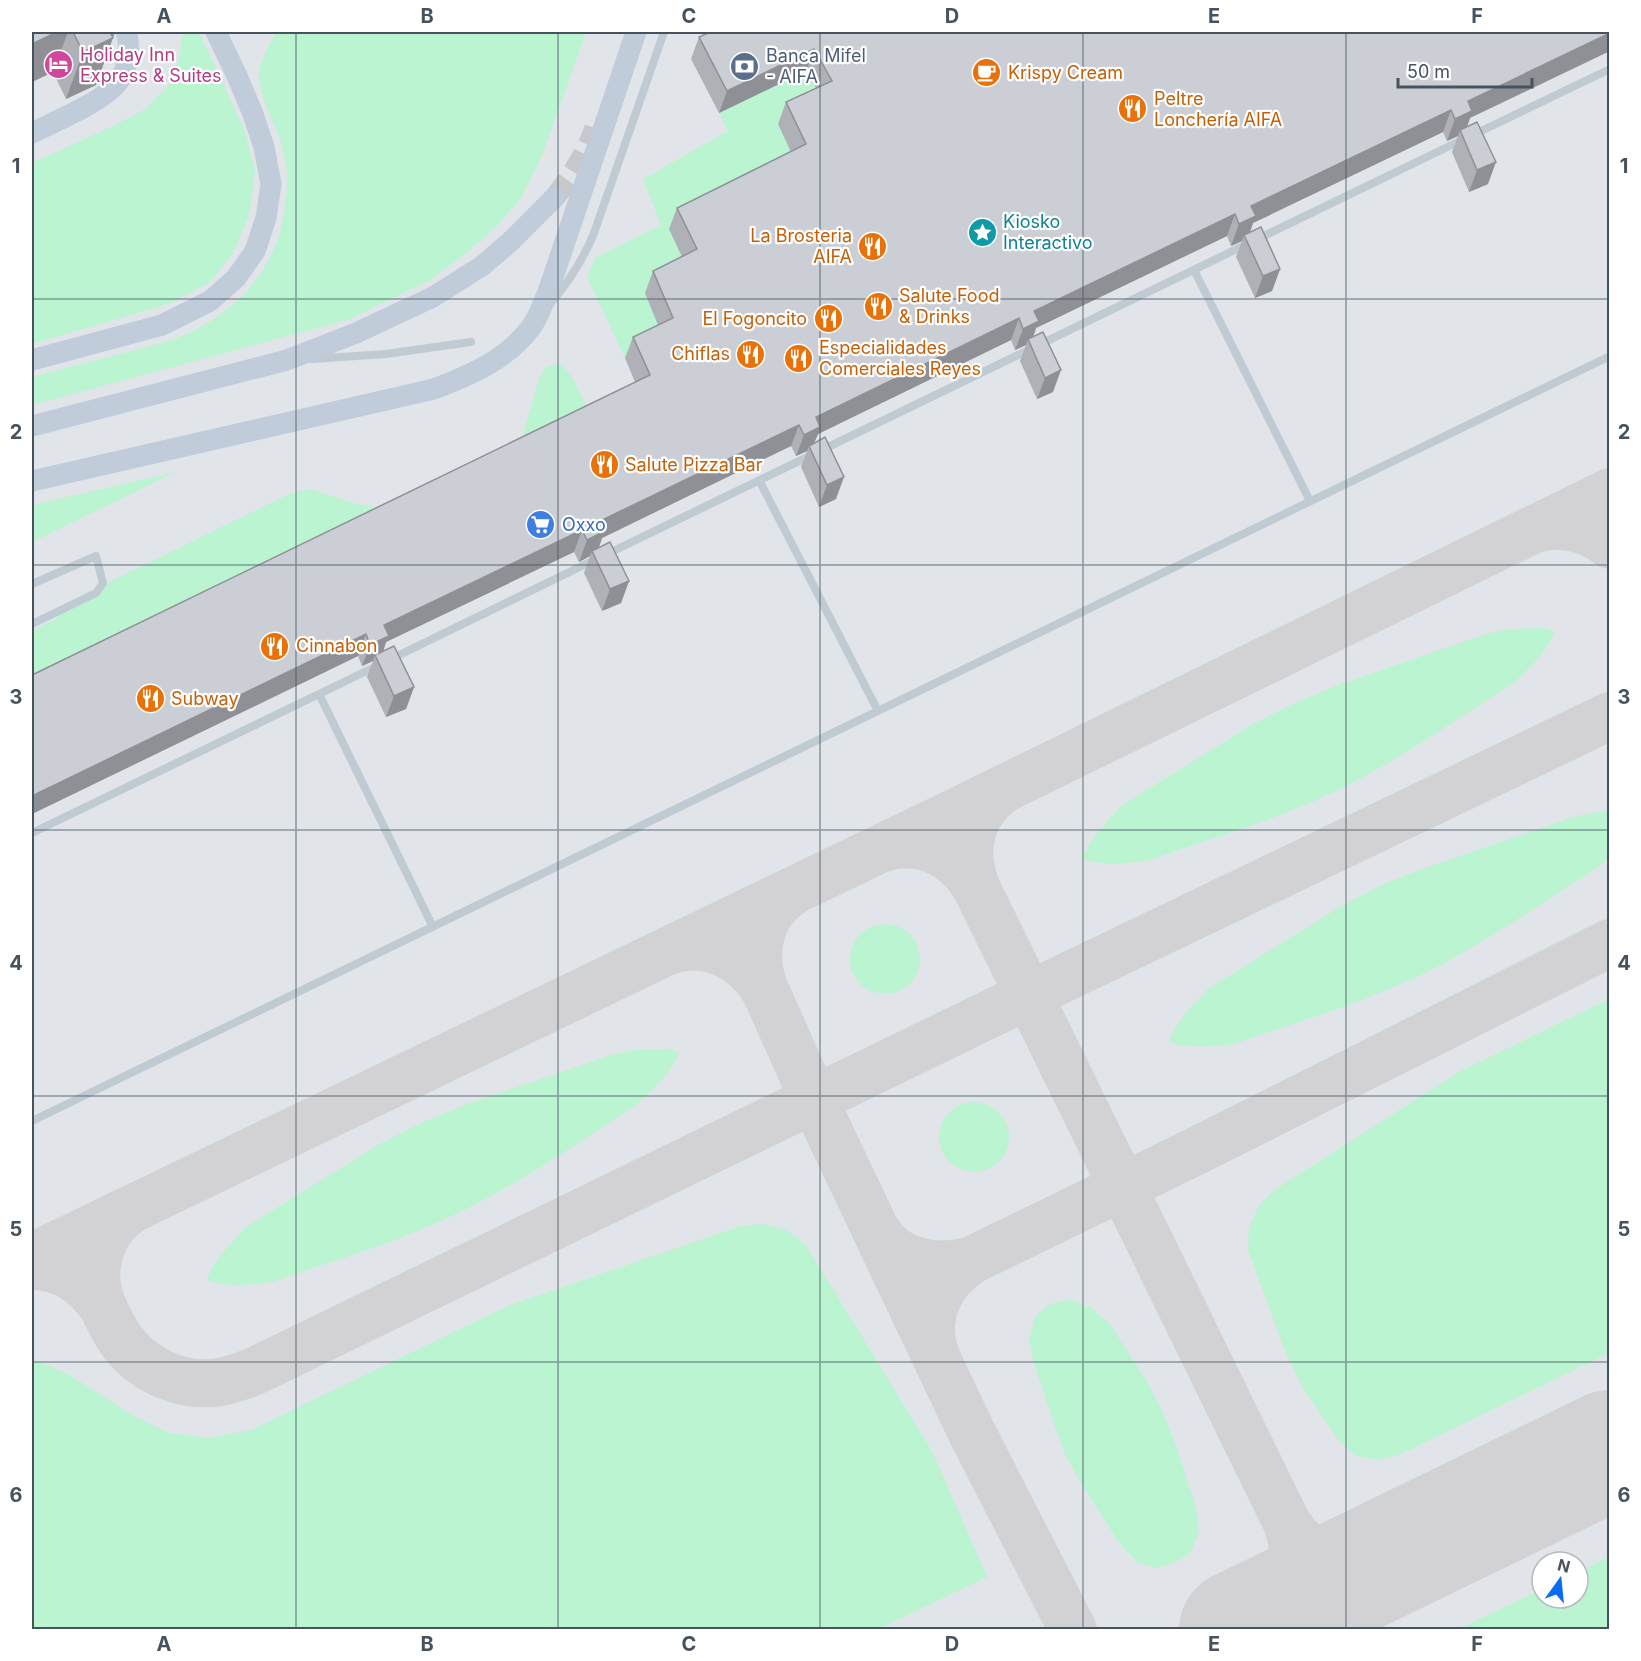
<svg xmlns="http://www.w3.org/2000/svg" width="1641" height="1661" font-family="Inter,sans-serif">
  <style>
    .airport { fill: #e1e4e8; fill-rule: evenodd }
    .green { fill: #baf4d1 }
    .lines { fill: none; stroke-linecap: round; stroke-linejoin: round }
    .taxiway { stroke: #d2d2d5; stroke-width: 48 }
    .runway { stroke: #d2d2d5; stroke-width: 120 }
    .secondary-tunnel { stroke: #c7c8cb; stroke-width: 21; stroke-dasharray: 21 10; stroke-linecap: butt }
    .lane { stroke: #bfcad3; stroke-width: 8 }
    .secondary { stroke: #c0ccda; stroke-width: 21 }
    .lane-bridge { stroke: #bfcad3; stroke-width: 8 }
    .secondary-bridge { stroke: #c0ccda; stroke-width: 21 }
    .wall { fill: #afb1b7 }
    .shaded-wall { fill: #8e9095 }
    .building { fill: #cbced5; stroke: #8e9095; stroke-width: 1.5 }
    .grid { fill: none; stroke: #46535f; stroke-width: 1.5; stroke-opacity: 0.55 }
    .labels { text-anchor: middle; stroke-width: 4.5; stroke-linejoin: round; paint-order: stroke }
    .hotel-label { font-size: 18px; fill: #b23c85; stroke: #fff; text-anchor: start }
    .service-label { font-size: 18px; fill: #4e5e75; stroke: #fff; text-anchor: start }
    .food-label { font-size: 18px; fill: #c56008; stroke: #fff; text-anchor: start }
    .culture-label { font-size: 18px; fill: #0d838f; stroke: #fff; text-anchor: start }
    .shop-label { font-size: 18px; fill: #366cbe; stroke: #fff; text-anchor: start }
    .neatline { fill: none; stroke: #46535f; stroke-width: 2 }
    .grid-label { font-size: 20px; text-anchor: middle; font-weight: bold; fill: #46535f }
  </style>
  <rect width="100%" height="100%" fill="#f2efef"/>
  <path class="airport" d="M32,32H1609V1629H32ZM1542,1562H1578V1598H1542Z"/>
  <path class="green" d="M183,32H199L244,129L255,171L249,215L233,253L210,282L171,303L32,344V163L111,127L146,109L167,87L178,62Z
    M277,32H586L541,158L521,198L493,230L466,253L430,280L350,319L32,405V377C62,369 93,361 124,353C147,347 181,339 201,327C242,303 272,270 282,223C288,193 290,172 281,142C275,124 260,96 259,78C259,63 269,43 277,32Z
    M806,71L824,102L798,166L689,271L665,340L625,358L587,277L595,258L661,225L643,179L728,131L719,113Z
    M560,364L571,375L594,421L32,693V631L56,619L52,610L289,494L310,489L353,503L375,507L398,503L521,442L539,378L547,366Z
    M176,472L32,542V505Z
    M1546,628L1555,632C1546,653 1529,669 1512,684C1455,720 1396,762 1336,791C1276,820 1210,839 1147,861C1127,863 1103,866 1083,859C1088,841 1109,820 1121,806L1253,724L1295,703L1338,685L1486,634L1510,629Z
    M1609,811V857L1599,867C1541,903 1484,944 1423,974C1363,1003 1297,1022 1234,1044C1213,1046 1189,1049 1169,1042C1174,1024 1195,1003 1208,989L1340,907L1381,885L1425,868L1573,817L1597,812Z
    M850 959a35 35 0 1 1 70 0a35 35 0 1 1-70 0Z
    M1609,999V1353L1401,1454L1378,1460L1356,1456L1339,1441L1302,1386L1287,1356L1248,1250L1249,1228L1259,1205L1276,1189L1459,1072Z
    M671,1049L679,1053C670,1074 653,1090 636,1105C579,1142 522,1182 460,1212C400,1242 335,1260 272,1282C251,1284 227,1288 207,1280C212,1262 233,1241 246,1227L378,1145L419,1124L462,1106L611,1055L635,1050Z
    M939 1137a35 35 0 1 1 70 0a35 35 0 1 1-70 0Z
    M762,1224L786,1230L806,1245L933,1453L987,1577L876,1630L32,1629V1361H37L68,1374L132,1415L169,1433L208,1438L251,1430L510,1305L741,1226Z
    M1068,1299L1090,1307L1109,1323L1146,1380L1162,1410L1175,1443L1196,1507L1199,1531L1191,1552L1176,1562L1157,1568L1138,1563L1120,1544L1082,1485L1065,1454L1054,1424L1033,1360L1029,1338L1035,1317L1048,1305Z
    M1609,1557V1629H1459L1542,1589V1598H1578V1572Z"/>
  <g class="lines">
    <path class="taxiway" d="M1532,530C1560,521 1587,527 1610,545
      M880,849C919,835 955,853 976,887C962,848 970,812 1005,788
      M976,887L1287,1523
      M668,951C708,937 744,957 765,990C751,955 758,913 792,892
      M765,990L814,1100L972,1433L1073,1630
      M876,1230C895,1264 938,1270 972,1260C941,1279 922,1316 935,1353
      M32,1257L942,819L1610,492
      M972,1260L1190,1154L1610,943
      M32,1266C63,1266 85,1282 103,1307C88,1271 99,1230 132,1209
      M103,1307C109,1320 115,1333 124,1344C146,1372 184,1388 220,1382C232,1380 244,1375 255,1371L1029,995L1610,716
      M1251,1623C1289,1600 1302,1565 1287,1523C1311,1560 1347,1572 1388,1557"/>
    <path class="runway" d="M1239,1630L1610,1450"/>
    <path class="secondary-tunnel" d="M555,197C572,175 586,154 595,128"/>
    <path class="lane" d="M1475,134L1610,69
      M1194,270L1310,501
      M312,359L386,354L471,342
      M759,480L878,711
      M605,555L1464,139
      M32,584L96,556L103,583L96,593L32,624
      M389,660L594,560
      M319,694L433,927
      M32,833L379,665
      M32,1121L1610,356"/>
    <path class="secondary" d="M32,133C55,121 104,102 119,81C128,68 131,46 126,32
      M32,360L162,325L210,301L236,278L255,251L266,218L271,184L264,147L253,114L237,76L216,32
      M32,426L287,360L356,333L433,297L482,266L510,242L555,197"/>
    <path class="lane-bridge" d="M552,302C569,281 584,258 594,233L664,32"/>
    <path class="secondary-bridge" d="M32,481L434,389C471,375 508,359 532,326C539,316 543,303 548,292L636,32"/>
  </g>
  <path class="wall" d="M32,32H115L96,85L66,99L53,72L32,82Z
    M1610,32L1470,118L1467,127L1488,184L1469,192L1452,152L1458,136L1447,141L1443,132L1253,223L1250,232L1280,269L1272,291L1255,298L1236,257L1242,241L1231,246L1227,236L1036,328L1033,337L1053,392L1037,399L1020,361L1026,345L1015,350L1011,340L818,434L814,443L836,499L819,507L801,467L807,451L796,456L791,446L602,538L599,547L629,581L621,603L602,611L584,573L590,556L579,562L574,552L386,642L383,652L414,687L406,709L386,717L367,677L373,661L362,666L358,656L32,814V675L635,382L625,358L633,337L658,325L645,293L653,271L682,257L669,229L677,208L791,152L778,124L786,102L816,88L806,71L719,113L691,59L699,37Z"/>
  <path class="shaded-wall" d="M57,32H68L53,72L32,82V44Z
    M92,32H115L96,85L66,99L83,52Z
    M1610,33V51L1470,118L1465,133L1460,130L1458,136L1447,141L1455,119L1468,101Z
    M814,49L806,71L719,113L727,91Z
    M1451,110L1443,132L1253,223L1248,238L1244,235L1242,241L1231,246L1239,224L1251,206Z
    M1496,162L1488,184L1469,192L1477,170Z
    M1235,214L1227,236L1036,328L1031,343L1028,339L1026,345L1015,350L1023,329L1034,311Z
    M1280,269L1272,291L1255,298L1263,276Z
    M1019,318L1011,340L818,434L812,448L809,446L807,451L796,456L804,435L816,417Z
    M1061,370L1053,392L1037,399L1045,378Z
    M799,425L791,446L602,538L597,553L592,551L590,556L579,562L587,540L600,521Z
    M844,477L836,499L819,507L827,485Z
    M582,530L574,552L386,642L381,658L375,655L373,661L362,666L370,645L384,625Z
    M629,581L621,603L602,611L610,589Z
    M366,634L358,656L32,814V796Z
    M414,687L406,709L386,717L394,696Z"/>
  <path class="building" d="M32,32H57L32,44Z
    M73,32H110L113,38L83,52Z
    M710,32H1610V33L1468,101L1472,111L1455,119L1451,110L1251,206L1256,216L1239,224L1235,214L1034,311L1039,321L1023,329L1019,318L816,417L820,427L804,435L799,425L600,521L605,531L587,540L582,530L384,625L389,636L370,645L366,634L32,796V675L650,375L633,337L673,318L653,271L697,249L677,208L806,144L786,102L832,81L814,49L727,91L699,37Z
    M1477,122L1496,162L1477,170L1460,130Z
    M1261,227L1280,269L1263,276L1244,235Z
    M1043,332L1061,370L1045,378L1028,339Z
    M825,437L844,477L827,485L809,446Z
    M610,542L629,581L610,589L592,551Z
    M394,646L414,687L394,696L375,655Z"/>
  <path class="grid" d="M296,32V1630M558,32V1630M820,32V1630M1083,32V1630M1346,32V1630M32,299H1610M32,565H1610M32,830H1610M32,1096H1610M32,1362H1610"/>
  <defs>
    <symbol id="hotel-disc" viewBox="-11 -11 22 22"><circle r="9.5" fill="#d1479c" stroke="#fff"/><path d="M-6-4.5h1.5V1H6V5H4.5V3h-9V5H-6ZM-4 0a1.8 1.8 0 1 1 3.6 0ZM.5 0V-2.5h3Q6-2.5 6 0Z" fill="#fff"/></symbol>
    <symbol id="bank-disc" viewBox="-11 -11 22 22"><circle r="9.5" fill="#5c6f8a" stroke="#fff"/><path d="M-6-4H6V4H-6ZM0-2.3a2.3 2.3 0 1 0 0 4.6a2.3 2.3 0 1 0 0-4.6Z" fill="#fff"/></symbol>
    <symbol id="cafe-disc" viewBox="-11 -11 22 22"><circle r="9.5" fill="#e8710a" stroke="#fff"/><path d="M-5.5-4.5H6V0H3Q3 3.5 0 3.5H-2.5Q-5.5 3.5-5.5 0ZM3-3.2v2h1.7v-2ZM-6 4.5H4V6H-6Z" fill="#fff"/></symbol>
    <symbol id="restaurant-disc" viewBox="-11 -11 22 22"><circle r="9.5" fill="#e8710a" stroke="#fff"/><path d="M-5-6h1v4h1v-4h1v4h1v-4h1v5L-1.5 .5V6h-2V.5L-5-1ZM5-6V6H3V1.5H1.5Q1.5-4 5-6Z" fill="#fff"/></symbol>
    <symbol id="sight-disc" viewBox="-11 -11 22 22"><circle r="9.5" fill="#0f9aa8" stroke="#fff"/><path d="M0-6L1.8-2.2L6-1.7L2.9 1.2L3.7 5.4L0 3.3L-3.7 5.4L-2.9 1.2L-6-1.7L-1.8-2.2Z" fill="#fff"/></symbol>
    <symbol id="supermarket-disc" viewBox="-11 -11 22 22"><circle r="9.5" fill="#3f7fe0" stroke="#fff"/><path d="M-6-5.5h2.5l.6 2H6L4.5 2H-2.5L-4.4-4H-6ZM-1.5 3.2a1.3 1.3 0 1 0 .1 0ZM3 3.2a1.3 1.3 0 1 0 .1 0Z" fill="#fff"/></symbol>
  </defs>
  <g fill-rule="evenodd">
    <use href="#hotel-disc" x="42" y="48" width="33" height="33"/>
    <use href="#bank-disc" x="728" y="50" width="33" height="33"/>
    <use href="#cafe-disc" x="970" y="56" width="33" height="33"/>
    <use href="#restaurant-disc" x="1116" y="92" width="33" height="33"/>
    <use href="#sight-disc" x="966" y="216" width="33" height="33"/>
    <use href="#restaurant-disc" x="856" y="230" width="33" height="33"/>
    <use href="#restaurant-disc" x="862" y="290" width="33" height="33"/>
    <use href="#restaurant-disc" x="812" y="302" width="33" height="33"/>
    <use href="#restaurant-disc" x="734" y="338" width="33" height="33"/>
    <use href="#restaurant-disc" x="782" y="342" width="33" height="33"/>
    <use href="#restaurant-disc" x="588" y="448" width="33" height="33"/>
    <use href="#supermarket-disc" x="524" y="508" width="33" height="33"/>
    <use href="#restaurant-disc" x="258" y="630" width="33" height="33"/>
    <use href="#restaurant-disc" x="134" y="682" width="33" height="33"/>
  </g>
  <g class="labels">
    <g class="hotel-label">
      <text x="80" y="61">Holiday Inn<tspan x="80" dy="21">Express &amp; Suites</tspan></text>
    </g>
    <g class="service-label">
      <text x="766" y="62">Banca Mifel<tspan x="766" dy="21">- AIFA</tspan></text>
    </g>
    <g class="food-label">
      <text x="1008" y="79">Krispy Cream</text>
      <text x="1154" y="105">Peltre<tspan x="1154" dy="21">Lonchería AIFA</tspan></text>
      <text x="852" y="242" text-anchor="end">La Brosteria<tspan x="852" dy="21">AIFA</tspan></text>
      <text x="899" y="302">Salute Food<tspan x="899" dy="21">&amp; Drinks</tspan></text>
      <text x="807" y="325" text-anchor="end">El Fogoncito</text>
      <text x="819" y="354">Especialidades<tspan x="819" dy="21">Comerciales Reyes</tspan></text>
      <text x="730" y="360" text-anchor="end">Chiflas</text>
      <text x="625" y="471">Salute Pizza Bar</text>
      <text x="296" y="652">Cinnabon</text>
      <text x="171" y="705">Subway</text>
    </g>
    <g class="culture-label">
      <text x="1003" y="228">Kiosko<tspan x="1003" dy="21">Interactivo</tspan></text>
    </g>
    <g class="shop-label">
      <text x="562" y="531">Oxxo</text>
    </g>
  </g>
  <rect width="1641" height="1661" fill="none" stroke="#ffffff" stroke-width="66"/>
  <g transform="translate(1560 1580) rotate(15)"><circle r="28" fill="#ffffff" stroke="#b5babf" stroke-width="1.5"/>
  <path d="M0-4.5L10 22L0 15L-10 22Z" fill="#076bf4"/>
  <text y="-9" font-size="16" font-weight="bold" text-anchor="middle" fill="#46535f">N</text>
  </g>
  <path d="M1398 78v9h134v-9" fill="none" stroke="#46535f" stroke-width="3"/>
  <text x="1407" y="78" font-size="18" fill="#46535f" stroke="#ffffff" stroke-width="4.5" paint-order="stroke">50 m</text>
  <rect x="33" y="33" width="1575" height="1595" class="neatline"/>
  <g class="grid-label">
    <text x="164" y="23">A</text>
    <text x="427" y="23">B</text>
    <text x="689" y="23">C</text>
    <text x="952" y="23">D</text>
    <text x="1214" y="23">E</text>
    <text x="1477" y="23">F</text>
    <text x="16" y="173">1</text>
    <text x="1624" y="173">1</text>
    <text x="16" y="439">2</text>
    <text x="1624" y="439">2</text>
    <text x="16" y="704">3</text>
    <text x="1624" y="704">3</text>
    <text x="16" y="970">4</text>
    <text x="1624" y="970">4</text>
    <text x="16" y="1236">5</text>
    <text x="1624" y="1236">5</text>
    <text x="16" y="1502">6</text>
    <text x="1624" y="1502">6</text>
    <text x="164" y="1651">A</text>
    <text x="427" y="1651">B</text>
    <text x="689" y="1651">C</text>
    <text x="952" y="1651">D</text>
    <text x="1214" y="1651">E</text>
    <text x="1477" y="1651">F</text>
  </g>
</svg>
